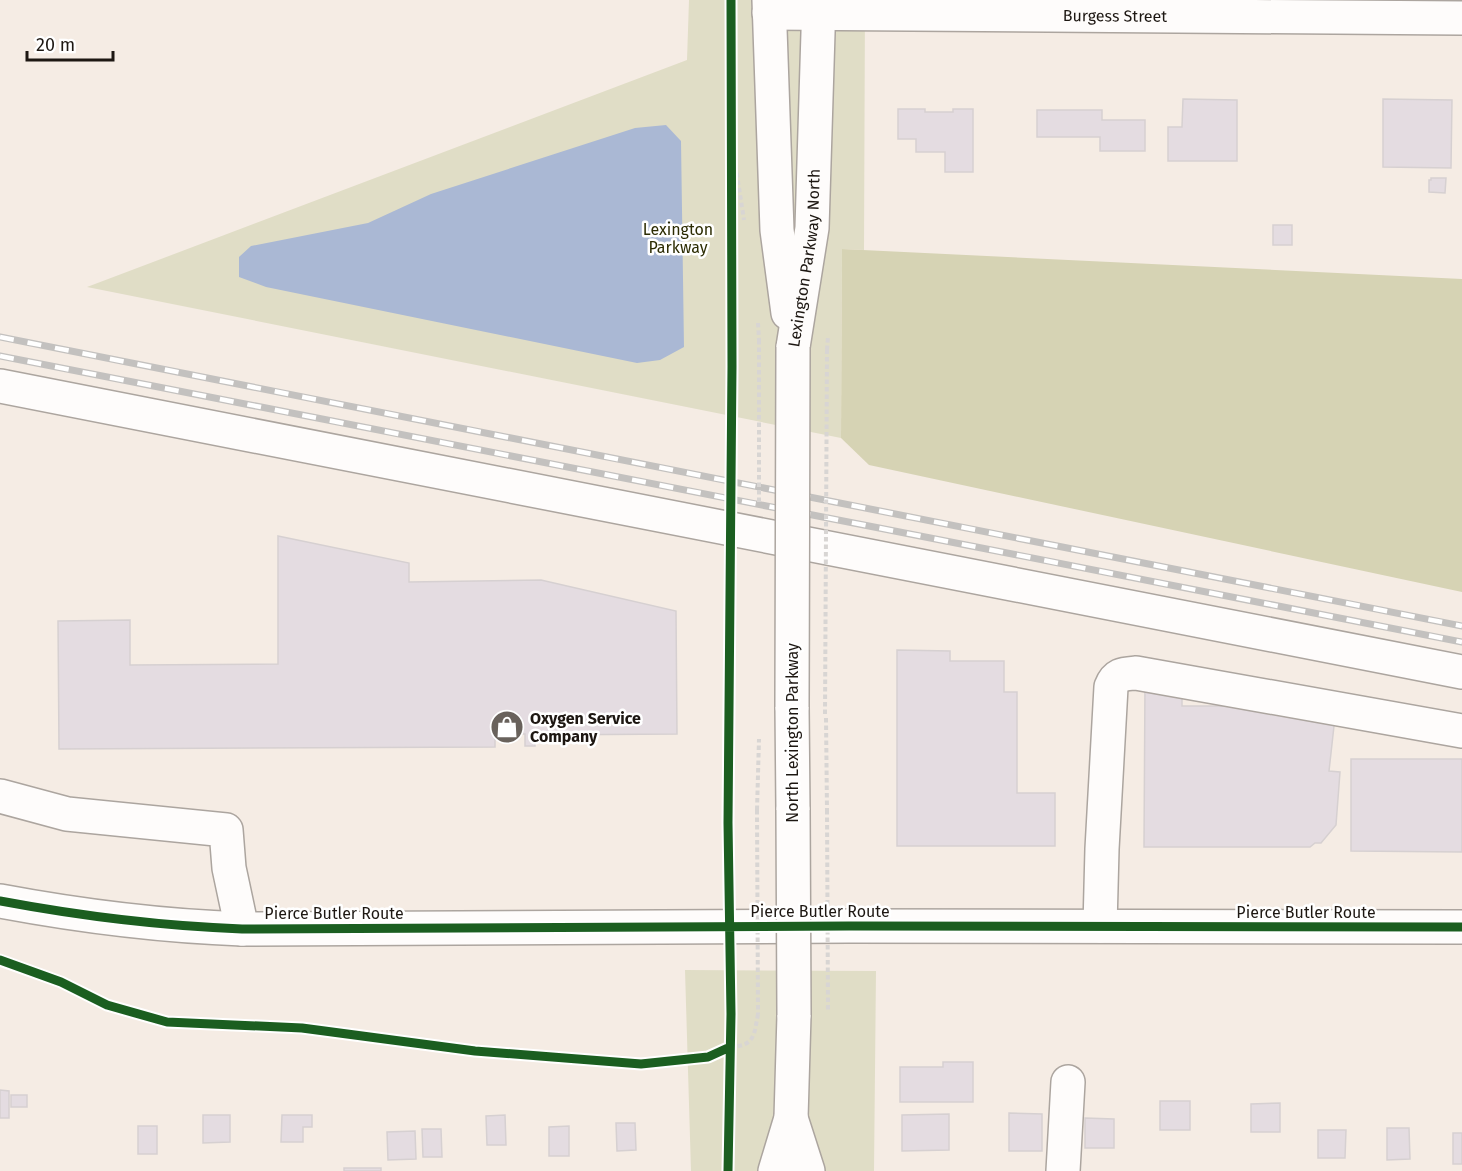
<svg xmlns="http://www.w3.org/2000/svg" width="1462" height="1171" font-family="'Fira Sans',sans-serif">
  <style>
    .green { fill: #e0ddc6 }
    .forest { fill: #d6d3b4 }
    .water { fill: #aab8d4 }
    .building { fill: #e4dce1; stroke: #d6d0d1; stroke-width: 1.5 }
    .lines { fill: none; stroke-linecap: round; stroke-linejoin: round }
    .minor-casing { stroke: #aca59f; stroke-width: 36 }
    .major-casing { stroke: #aca59f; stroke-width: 36 }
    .path { stroke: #d8d5d3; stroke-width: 4; stroke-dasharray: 4.5 3; stroke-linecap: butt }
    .minor { stroke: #fefcfb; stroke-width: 33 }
    .major { stroke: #fefcfb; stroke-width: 33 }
    .rail-casing { stroke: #c3c1bf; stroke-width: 7 }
    .rail { stroke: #fff; stroke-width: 4.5; stroke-dasharray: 14; stroke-linecap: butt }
    .major-bridge-casing { stroke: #aca59f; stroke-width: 36; stroke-linecap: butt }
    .path-bridge { stroke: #d8d5d3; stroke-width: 4; stroke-dasharray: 4.5 3; stroke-linecap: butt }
    .major-bridge { stroke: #fefcfb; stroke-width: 33 }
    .cycleway-casing { stroke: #fff; stroke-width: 13 }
    .cycleway { stroke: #1b5e20; stroke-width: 9 }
    .labels { text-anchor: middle; stroke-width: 5; stroke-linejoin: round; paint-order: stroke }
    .street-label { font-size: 16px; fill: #1d1712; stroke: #fff }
    .park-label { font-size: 16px; fill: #2c2c03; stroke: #fff }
    .poi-label { font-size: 16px; font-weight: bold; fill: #1d1712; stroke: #fff; text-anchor: start }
  </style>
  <rect width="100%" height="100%" fill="#f5ece4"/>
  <path class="green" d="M689,0H865L864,250L842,249L841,438L87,287L687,60Z
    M685,970L876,971L874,1171H691Z"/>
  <path class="forest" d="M842,249L1462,279V592L869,465L841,438Z"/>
  <path class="water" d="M666,125L681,141L684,347L660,360L637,363L266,287L239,277V257L251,246L368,223L431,194L635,128Z"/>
  <path class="building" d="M1183,99L1237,100V161H1168V127H1182Z
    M1383,99L1452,100L1451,168L1383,167Z
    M898,109H925V112H953V109H973V172H945V152H916V139H898Z
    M1037,110H1102V120H1145V151H1100V137H1037Z
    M1431,178H1446L1445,193L1429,192V180H1431Z
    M1273,225H1292V245H1273Z
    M278,536L409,563V582L541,580L676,611L677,734L535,735V746H525V734H495V747L59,749L58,621L130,620V665L278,664Z
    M897,650L950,651V661H1004V692H1017V793H1055V846H897Z
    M1145,682H1182V706H1234L1335,717L1329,771L1340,772L1336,825L1321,843H1315L1310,847H1144Z
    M1351,759H1462V852L1351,851Z
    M943,1062H973V1102H900V1067H943Z
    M0,1090L9,1091V1118H0Z
    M11,1095H27V1107H11Z
    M1160,1101H1190V1130H1160Z
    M1280,1103V1132H1251V1104Z
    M1009,1113L1042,1114V1151H1009Z
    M949,1114V1150L902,1151V1115Z
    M203,1115H230V1142L203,1143Z
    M282,1115H312V1127H303V1142H281Z
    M505,1115L506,1145H487L486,1116Z
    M1085,1118L1114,1119V1148H1085Z
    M616,1123H635L636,1150L617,1151Z
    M138,1126H157V1154H138Z
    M569,1126V1156H549V1127Z
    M1387,1128H1409L1410,1159L1387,1160Z
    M422,1129H441L442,1157H423Z
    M1318,1130H1346L1345,1158H1318Z
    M415,1131L416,1159L388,1160L387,1132Z
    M1453,1133H1462V1164H1453Z
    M344,1168H381V1171H344Z"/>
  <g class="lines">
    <defs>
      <g id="minor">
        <path id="s1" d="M769,13L1462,18"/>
        <path d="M0,386L1462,672"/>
        <path d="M0,796L67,814L226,830L229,868L242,929"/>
        <path d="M1100,926L1102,849L1111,687C1116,674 1123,674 1136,673L1462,731"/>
        <path d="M1063,1171L1068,1082"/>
      </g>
      <g id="major">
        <path d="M769,0L777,230L788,313"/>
        <path id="s2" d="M793,347L812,228L819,0"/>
        <path d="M792,707L793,810"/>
        <path d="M0,901C80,916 161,926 242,929L849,926L1462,927"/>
        <path d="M791,1118L808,1171"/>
        <path d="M775,1171L791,1118L794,1015"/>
      </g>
    </defs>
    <use href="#minor" class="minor-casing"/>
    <use href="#major" class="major-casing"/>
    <path class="path" d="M731,136L744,220
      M758,323L759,340
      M827,350L828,336
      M826,718L827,810
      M757,810L759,739
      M730,1047C755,1046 754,1035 758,1014"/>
    <use href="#minor" class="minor"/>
    <use href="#major" class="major"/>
    <defs>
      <path id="rail" d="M0,337L1462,626
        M0,356L1462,642"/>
    </defs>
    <use href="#rail" class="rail-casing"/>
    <use href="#rail" class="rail"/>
    <defs>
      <path id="major-bridge" d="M792,707L793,347
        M793,810L794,1015"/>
    </defs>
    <use href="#major-bridge" class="major-bridge-casing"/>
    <path class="path-bridge" d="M759,340V502
      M825,714L827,350
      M757,810L758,1014
      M827,810L828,1012"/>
    <use href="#major-bridge" class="major-bridge"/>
    <defs>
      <path id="cycleway" d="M0,901C80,916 161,926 242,929L849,926L1462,927
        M0,960L61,982L107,1005L167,1022L302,1028L475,1051L641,1064L708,1057L730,1047
        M728,1171L731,1014L728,823L732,366L731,0"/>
    </defs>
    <use href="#cycleway" class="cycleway-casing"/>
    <use href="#cycleway" class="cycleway"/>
  </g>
  <defs>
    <symbol id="shop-disc" viewBox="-11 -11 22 22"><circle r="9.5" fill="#69625c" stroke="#fff"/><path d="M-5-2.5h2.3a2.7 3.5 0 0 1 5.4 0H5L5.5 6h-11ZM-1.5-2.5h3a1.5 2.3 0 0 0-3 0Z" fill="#fff"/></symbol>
  </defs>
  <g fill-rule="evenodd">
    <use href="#shop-disc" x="488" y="708" width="38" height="38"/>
  </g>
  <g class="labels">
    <g class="street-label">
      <text dy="6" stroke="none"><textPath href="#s1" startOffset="346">Burgess Street</textPath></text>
      <text dy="6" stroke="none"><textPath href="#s2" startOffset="90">Lexington Parkway North</textPath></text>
      <text transform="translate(792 733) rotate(-90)" y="6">North Lexington Parkway</text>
      <text x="820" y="917">Pierce Butler Route</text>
      <text x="1306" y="918">Pierce Butler Route</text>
      <text x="334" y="919">Pierce Butler Route</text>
    </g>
    <g class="park-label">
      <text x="678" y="235">Lexington<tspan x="678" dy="18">Parkway</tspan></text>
    </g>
    <g class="poi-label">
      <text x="530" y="724">Oxygen Service<tspan x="530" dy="18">Company</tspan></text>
    </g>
  </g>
  <path d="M27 51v9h86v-9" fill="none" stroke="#1d1712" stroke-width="3"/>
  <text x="36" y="51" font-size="18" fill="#1d1712" stroke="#ffffff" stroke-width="4.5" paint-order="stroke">20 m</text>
</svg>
